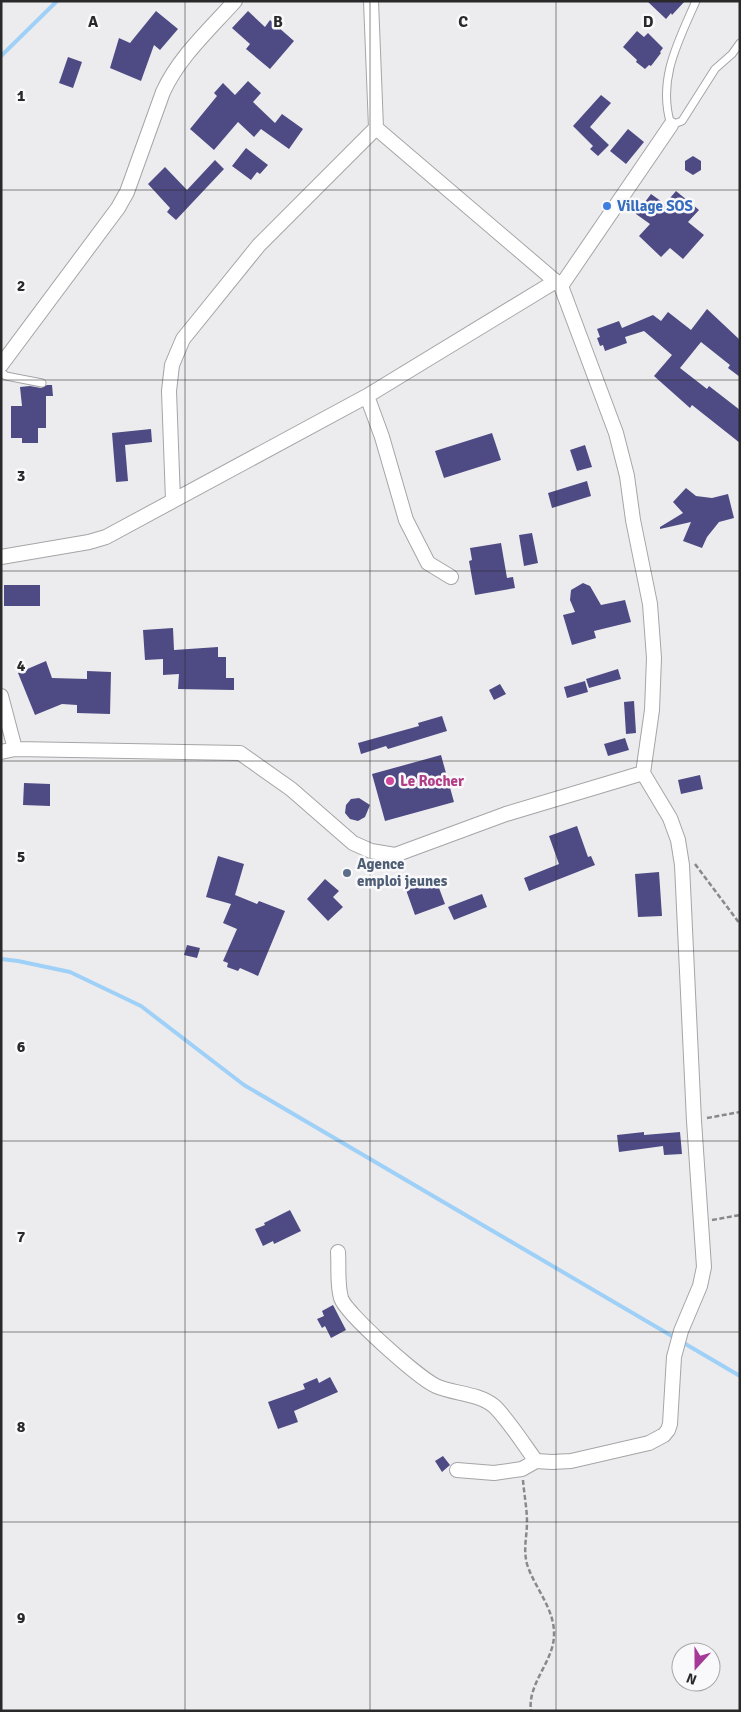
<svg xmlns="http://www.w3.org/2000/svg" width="741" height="1712" font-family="Signika,sans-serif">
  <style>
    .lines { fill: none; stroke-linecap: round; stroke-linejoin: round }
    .stream { stroke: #9fd0f7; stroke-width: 4 }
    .building { fill: #4e4a84 }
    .service-casing { stroke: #a5a5a7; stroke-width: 9 }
    .minor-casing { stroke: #a5a5a7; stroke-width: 16 }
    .path { stroke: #89898b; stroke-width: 2.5; stroke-dasharray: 5 2.5; stroke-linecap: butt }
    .service { stroke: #fff; stroke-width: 7 }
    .minor { stroke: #fff; stroke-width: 14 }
    .grid { fill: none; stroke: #29292a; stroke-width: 1; stroke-opacity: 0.55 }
    .shop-dot { fill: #3f7fe0; stroke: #f9f9fb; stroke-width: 2 }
    .hotel-dot { fill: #d1479c; stroke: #f9f9fb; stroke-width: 2 }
    .service-dot { fill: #5c6f8a; stroke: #f9f9fb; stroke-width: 2 }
    .labels { text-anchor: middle; stroke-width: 5; stroke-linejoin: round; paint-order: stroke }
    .shop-label { font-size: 15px; font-weight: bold; fill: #366cbe; stroke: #f9f9fb; text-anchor: start }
    .hotel-label { font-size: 15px; font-weight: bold; fill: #b23c85; stroke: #f9f9fb; text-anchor: start }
    .service-label { font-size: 15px; font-weight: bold; fill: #4e5e75; stroke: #f9f9fb; text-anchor: start }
    .grid-label { font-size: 16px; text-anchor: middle; font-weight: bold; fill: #29292a; stroke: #f9f9fb; stroke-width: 5; stroke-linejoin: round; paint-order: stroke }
  </style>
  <rect width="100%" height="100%" fill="#ececee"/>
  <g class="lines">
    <path class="stream" d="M1,56L57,1
      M1,959L18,961L70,972L141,1006L244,1085L740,1376"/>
  </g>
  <path class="building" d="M647,1H685L672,15L671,13L666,19Z
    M156,11L178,29L160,50L154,45L141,81L110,68L119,38L130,43Z
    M248,11L265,27L270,20L294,41L270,69L246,49L250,44L232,28Z
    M637,31L644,37L648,33L663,48L660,52L661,53L651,66L649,65L645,69L636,62L637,60L623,47Z
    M68,57L82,62L73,88L59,83Z
    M248,81L261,93L253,102L275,123L282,114L303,129L289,149L261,129L254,137L238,122L214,150L190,129L217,96L214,93L223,83L235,95Z
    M601,95L611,103L590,127L609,145L598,156L590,149L593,146L573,126Z
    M628,129L644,142L626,164L610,151Z
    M246,148L268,165L260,174L257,172L251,180L232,166Z
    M693,156L701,161V170L693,175L685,170V161Z
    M215,160L224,169L176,220L167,212L170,208L148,184L165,167L187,190Z
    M676,191L699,210L688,222L704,235L683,259L670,248L661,257L639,236L650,224L636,214L651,194L665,204Z
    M707,309L740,340V377L728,368L730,365L701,342L680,368L707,389L709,386L740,410V443L692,405L690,408L654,376L672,355L644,331L625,337L627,343L605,351L603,345L600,346L597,338L600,337L597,329L619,321L622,328L653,315L661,321L668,312L691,330Z
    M47,385H52L53,396H46V428H38V443H22V438H11V406H22L20,387L30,386L41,388Z
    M151,429L152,442L125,445L128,481L116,482L112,433Z
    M492,433L501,460L444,478L435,451Z
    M585,445L592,467L577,471L570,450Z
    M587,481L591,496L552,508L548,493Z
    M686,488L696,496L712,498L728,494L734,518L719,522L707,537L702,548L683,541L691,522L660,529V527L683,513L673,502Z
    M532,533L538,563L524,566L519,535Z
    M501,543L507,578L513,577L515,588L475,595L469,561L472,560L470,548Z
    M583,583L590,586L601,605L625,600L631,622L594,631L596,638L572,645L563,615L575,612L570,600L571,590Z
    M4,585H40V606H4Z
    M173,628L174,650L218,647V657H226V678H234V690L178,689L179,674L163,675V659L145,660L143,630Z
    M46,661L52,678L87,679V671L111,672L110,714L77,713V705L62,704L35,715L18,673Z
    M618,669L621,679L589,688L586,679Z
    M585,681L588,692L567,698L564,687Z
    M500,684L506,694L494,700L489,690Z
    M634,701L636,733L626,734L624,702Z
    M442,716L447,731L388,749L386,746L361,754L358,743L419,726L418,723Z
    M625,738L629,750L608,756L604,744Z
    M441,755L454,802L385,821L372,774Z
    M700,775L703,789L681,794L678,780Z
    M24,783L50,784V806L23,805Z
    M359,798L370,805L365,817L358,821L350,819L345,813L346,805L351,799Z
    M577,826L588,857L591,856L595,865L529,891L524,878L559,864L549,836Z
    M218,856L244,864L235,895L257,904L259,901L285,911L258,976L240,968L238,971L227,967L228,963L223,961L237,929L223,923L231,904L206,897Z
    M659,872L662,916L638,917L635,874Z
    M325,879L339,891L333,897L343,907L328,921L307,899Z
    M436,880L445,904L415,915L406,890Z
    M482,894L487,907L454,920L448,907Z
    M187,945L200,948L197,958L184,955Z
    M644,1132V1135L680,1132L682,1154L664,1155L663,1146L619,1152L617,1135Z
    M290,1210L301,1231L274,1244L273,1241L263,1246L255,1229L265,1225L264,1223Z
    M333,1305L346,1330L331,1338L325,1326L322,1328L317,1319L324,1316L322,1311Z
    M330,1377L338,1392L294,1411L298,1422L278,1429L268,1402L305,1389L303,1384L317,1378L319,1383Z
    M443,1456L450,1465L442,1472L435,1461Z"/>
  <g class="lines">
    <defs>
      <path id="service" d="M696,1C678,42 657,80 671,125L682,121L715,69L732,54L740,43
        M1,372L6,376L42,383"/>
      <path id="minor" d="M561,286L671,125
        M1,365L118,208L127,192L163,92C179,57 209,30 235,1
        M367,396L382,437L406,520L428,563L451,577
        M173,500L169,391L172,365L183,339L259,245L376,128
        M1,557L89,542L106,537L367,396L556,281
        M1,696L15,749
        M1,752L15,749L240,753L291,789L353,843L371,851L395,855L506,814L643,773L652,710L654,658L650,604L633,520L627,476L616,433L561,286L376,128L371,1
        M338,1252C339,1267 337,1284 341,1298C346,1314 419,1378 436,1386C454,1394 478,1393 494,1406C507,1418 525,1446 536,1461
        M457,1470L494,1473L522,1469L536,1461L552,1462L571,1461L649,1443L664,1435L668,1430L670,1424L674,1357L681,1331L700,1286L704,1267L694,1121L682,865L678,840L670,818L643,773"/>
    </defs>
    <use href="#service" class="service-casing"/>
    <use href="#minor" class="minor-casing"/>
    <path class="path" d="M695,864L740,924
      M707,1118L740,1112
      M712,1220L740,1215
      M523,1480C524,1494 527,1508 527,1522C527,1536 523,1549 527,1564C534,1587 555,1609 554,1635C554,1661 527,1684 531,1711"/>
    <use href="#service" class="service"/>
    <use href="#minor" class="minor"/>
  </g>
  <path class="grid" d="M185,1V1711M370,1V1711M556,1V1711M1,190H740M1,380H740M1,571H740M1,761H740M1,951H740M1,1141H740M1,1332H740M1,1522H740"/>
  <circle class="shop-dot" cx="607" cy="206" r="5"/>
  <circle class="hotel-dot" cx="390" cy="781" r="5"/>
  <circle class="service-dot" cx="347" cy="873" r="5"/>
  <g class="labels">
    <g class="shop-label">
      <text x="617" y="211">Village SOS</text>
    </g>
    <g class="hotel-label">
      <text x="400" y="786">Le Rocher</text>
    </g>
    <g class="service-label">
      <text x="357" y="869">Agence<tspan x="357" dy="17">emploi jeunes</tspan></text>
    </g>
  </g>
  <g class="grid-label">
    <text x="93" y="27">A</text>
    <text x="278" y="27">B</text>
    <text x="463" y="27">C</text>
    <text x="648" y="27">D</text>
    <text x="21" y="101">1</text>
    <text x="21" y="291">2</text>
    <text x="21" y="481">3</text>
    <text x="21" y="671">4</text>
    <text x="21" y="862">5</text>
    <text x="21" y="1052">6</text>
    <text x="21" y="1242">7</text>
    <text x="21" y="1432">8</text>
    <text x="21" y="1623">9</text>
  </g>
  <rect width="741" height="1712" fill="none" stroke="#29292a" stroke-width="5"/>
  <g transform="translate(696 1667) rotate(201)"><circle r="24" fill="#f9f9fb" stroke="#a6a6a7"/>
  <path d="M0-4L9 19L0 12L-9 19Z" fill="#a63998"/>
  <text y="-8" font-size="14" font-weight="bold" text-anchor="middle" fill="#29292a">N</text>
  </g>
</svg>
